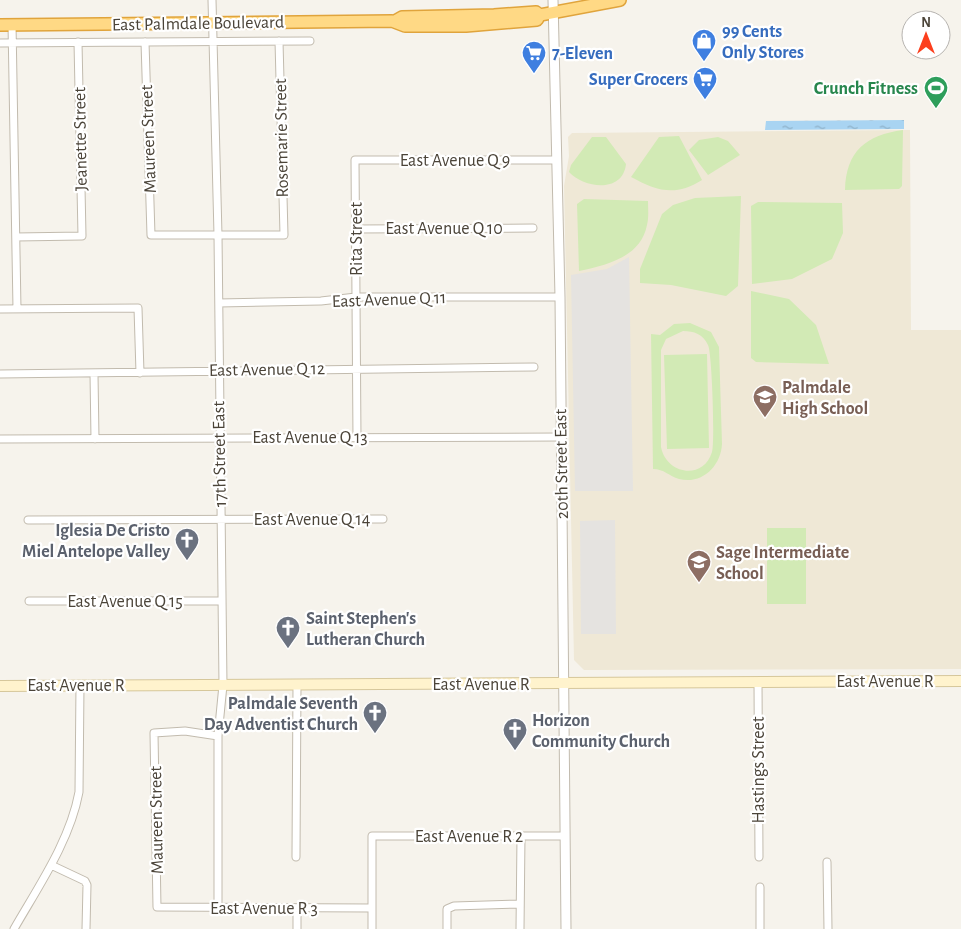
<svg xmlns="http://www.w3.org/2000/svg" width="961" height="929" font-family="'Alegreya Sans',sans-serif">
  <style>
    .education { fill: #efe8d6 }
    .garden { fill: #d2eab5; fill-rule: evenodd }
    .parking { fill: #e5e3e0 }
    .water { fill: url(#water-ripples) }
    .lines { fill: none; stroke-linecap: round; stroke-linejoin: round }
    .minor-casing { stroke: #c2bbae; stroke-width: 9 }
    .tertiary-casing { stroke: #c2bbae; stroke-width: 11 }
    .secondary-casing { stroke: #d6c79b; stroke-width: 12 }
    .trunk-casing { stroke: #e0a43c; stroke-width: 14 }
    .minor { stroke: #fff; stroke-width: 7 }
    .tertiary { stroke: #fff; stroke-width: 9 }
    .secondary { stroke: #fff3cd; stroke-width: 10 }
    .trunk { stroke: #ffd985; stroke-width: 11 }
    .labels { text-anchor: middle; stroke-width: 4.5; stroke-linejoin: round; paint-order: stroke }
    .street-label { font-size: 18px; fill: #4b4439; stroke: #fff }
    .shop-label { font-size: 18px; font-weight: bold; fill: #366cbe; stroke: #fff; text-anchor: start }
    .leisure-label { font-size: 18px; font-weight: bold; fill: #27864d; stroke: #fff; text-anchor: end }
    .education-label { font-size: 18px; font-weight: bold; fill: #785e54; stroke: #fff; text-anchor: start }
    .worship-label { font-size: 18px; font-weight: bold; fill: #5b616d; stroke: #fff; text-anchor: end }
  </style>
  <defs>
    <pattern id="water-ripples" width="26" height="14" patternUnits="userSpaceOnUse" patternTransform="scale(1.25)"><rect width="26" height="14" fill="#a9d4f2"/><path d="M2 4q2-2 4 0t4 0M15 11q2-2 4 0t4 0" fill="none" stroke="#8caec5"/></pattern>
  </defs>
  <rect width="100%" height="100%" fill="#f6f3ec"/>
  <path class="education" d="M910,130L911,330H961V669L584,670L574,660L564,186L569,156L568,137L572,133Z"/>
  <path class="garden" d="M903,130L902,186L899,189L845,190C846,151 866,135 903,130Z
    M679,136L702,180C675,197 657,191 631,177L659,137Z
    M592,137H606L626,164C623,193 585,189 569,172L571,165Z
    M718,137L728,141L740,155L708,175L689,150L699,140Z
    M741,196L738,286L726,296L671,285L640,283V269L662,214L673,205L695,198Z
    M584,199L648,201C648,208 649,217 647,225C641,257 607,265 579,271L577,204Z
    M758,202L842,203L843,233L832,259L792,279L752,284L751,206Z
    M751,291L789,299L816,325L829,364L756,362L751,358Z
    M690,323L711,332L719,347L722,444C721,466 702,485 679,479C669,476 664,469 653,469L651,334L660,335L674,324ZM683,331C694,331 703,334 708,345C712,352 715,443 712,452C703,481 666,474 661,447V350L666,339Z
    M707,354L709,448L667,449L664,355Z
    M767,528H806V604H767Z"/>
  <path class="parking" d="M629,257L633,491H575L571,275L607,269Z
    M615,520L616,634H581L580,521Z"/>
  <path class="water" d="M904,120V129L765,130L766,121Z"/>
  <g class="lines">
    <defs>
      <path id="minor" d="M212,0L218,235L223,685L218,736V908
        M12,24L17,309
        M145,42L151,235H284L279,41
        M0,43L310,41
        M356,229L533,228
        M16,237L82,236L78,42
        M219,303L321,301L356,297H560
        M0,309L138,308L140,373
        M0,374L534,367
        M94,374L95,439
        M357,438L355,160H555
        M0,439L560,437
        M28,520L383,519
        M29,601H221
        M758,682L759,857
        M218,736L185,731L154,733L157,907L372,908
        M296,857L297,685
        M827,862L828,929
        M51,865L85,881L87,885L86,929
        M760,887V929
        M14,929C38,887 70,841 79,792L80,685
        M297,929V908
        M372,929V836H565
        M447,929V909L454,906L519,904
        M520,929L521,836"/>
      <path id="tertiary" d="M553,0L560,297L566,929"/>
      <path id="secondary" d="M0,686L961,681"/>
      <path id="trunk" d="M395,21L402,17L494,15L536,12L540,15L620,0
        M0,25L392,21L405,26H466L537,20L540,15"/>
    </defs>
    <use href="#minor" class="minor-casing"/>
    <use href="#tertiary" class="tertiary-casing"/>
    <use href="#secondary" class="secondary-casing"/>
    <use href="#trunk" class="trunk-casing"/>
    <use href="#minor" class="minor"/>
    <use href="#tertiary" class="tertiary"/>
    <use href="#secondary" class="secondary"/>
    <use href="#trunk" class="trunk"/>
  </g>
  <defs>
    <symbol id="shop-pin" viewBox="-11 -11 22 30"><path d="M0 17L-7.5 6A9.5 9.5 0 1 1 7.5 6Z" fill="#3f7fe0" stroke="#fff"/><path d="M-5-2.5h2.3a2.7 3.5 0 0 1 5.4 0H5L5.5 6h-11ZM-1.5-2.5h3a1.5 2.3 0 0 0-3 0Z" fill="#fff"/></symbol>
    <symbol id="supermarket-pin" viewBox="-11 -11 22 30"><path d="M0 17L-7.5 6A9.5 9.5 0 1 1 7.5 6Z" fill="#3f7fe0" stroke="#fff"/><path d="M-6-5.5h2.5l.6 2H6L4.5 2H-2.5L-4.4-4H-6ZM-1.5 3.2a1.3 1.3 0 1 0 .1 0ZM3 3.2a1.3 1.3 0 1 0 .1 0Z" fill="#fff"/></symbol>
    <symbol id="stadium-pin" viewBox="-11 -11 22 30"><path d="M0 17L-7.5 6A9.5 9.5 0 1 1 7.5 6Z" fill="#2e9e5b" stroke="#fff"/><path d="M0-5a6.5 5 0 1 0 0 10a6.5 5 0 1 0 0-10ZM-3.5-1.8h7v3.6h-7Z" fill="#fff"/></symbol>
    <symbol id="school-pin" viewBox="-11 -11 22 30"><path d="M0 17L-7.5 6A9.5 9.5 0 1 1 7.5 6Z" fill="#8d6e63" stroke="#fff"/><path d="M0-5L7-2L0 1L-7-2ZM-4 1L0 2.5L4 1V4Q0 6-4 4Z" fill="#fff"/></symbol>
    <symbol id="church-pin" viewBox="-11 -11 22 30"><path d="M0 17L-7.5 6A9.5 9.5 0 1 1 7.5 6Z" fill="#6b7280" stroke="#fff"/><path d="M-1.2-6h2.4v3.5h3.3v2.4h-3.3V6h-2.4V-.1h-3.3v-2.4h3.3Z" fill="#fff"/></symbol>
  </defs>
  <g fill-rule="evenodd">
    <use href="#shop-pin" x="690" y="27" width="28" height="38"/>
    <use href="#supermarket-pin" x="520" y="39" width="28" height="38"/>
    <use href="#supermarket-pin" x="691" y="65" width="28" height="38"/>
    <use href="#stadium-pin" x="922" y="74" width="28" height="38"/>
    <use href="#school-pin" x="751" y="383" width="28" height="38"/>
    <use href="#church-pin" x="173" y="526" width="28" height="38"/>
    <use href="#school-pin" x="685" y="548" width="28" height="38"/>
    <use href="#church-pin" x="274" y="614" width="28" height="38"/>
    <use href="#church-pin" x="361" y="699" width="28" height="38"/>
    <use href="#church-pin" x="501" y="716" width="28" height="38"/>
  </g>
  <g class="labels">
    <g class="street-label">
      <text transform="translate(198 23) rotate(-1)" y="6">East Palmdale Boulevard</text>
      <text transform="translate(281 138) rotate(-91)" y="6">Rosemarie Street</text>
      <text transform="translate(80 139) rotate(-91)" y="6">Jeanette Street</text>
      <text transform="translate(148 139) rotate(-92)" y="6">Maureen Street</text>
      <text x="455" y="166">East Avenue Q 9</text>
      <text x="444" y="234">East Avenue Q 10</text>
      <text transform="translate(356 239) rotate(-90)" y="6">Rita Street</text>
      <text transform="translate(389 299) rotate(-2)" y="6">East Avenue Q 11</text>
      <text transform="translate(267 369) rotate(-1)" y="6">East Avenue Q 12</text>
      <text x="310" y="443">East Avenue Q 13</text>
      <text transform="translate(219 454) rotate(-91)" y="6">17th Street East</text>
      <text transform="translate(561 464) rotate(-91)" y="6">20th Street East</text>
      <text x="312" y="525">East Avenue Q 14</text>
      <text x="125" y="607">East Avenue Q 15</text>
      <text x="885" y="687">East Avenue R</text>
      <text x="481" y="690">East Avenue R</text>
      <text x="76" y="691">East Avenue R</text>
      <text transform="translate(758 770) rotate(-90)" y="6">Hastings Street</text>
      <text transform="translate(156 820) rotate(-91)" y="6">Maureen Street</text>
      <text x="469" y="842">East Avenue R 2</text>
      <text x="264" y="914">East Avenue R 3</text>
    </g>
    <g class="shop-label">
      <text x="722" y="37">99 Cents<tspan x="722" dy="21">Only Stores</tspan></text>
      <text x="552" y="59">7-Eleven</text>
      <text x="688" y="85" text-anchor="end">Super Grocers</text>
    </g>
    <g class="leisure-label">
      <text x="918" y="94">Crunch Fitness</text>
    </g>
    <g class="education-label">
      <text x="782" y="393">Palmdale<tspan x="782" dy="21">High School</tspan></text>
      <text x="716" y="558">Sage Intermediate<tspan x="716" dy="21">School</tspan></text>
    </g>
    <g class="worship-label">
      <text x="170" y="536">Iglesia De Cristo<tspan x="170" dy="21">Miel Antelope Valley</tspan></text>
      <text x="306" y="624" text-anchor="start">Saint Stephen's<tspan x="306" dy="21">Lutheran Church</tspan></text>
      <text x="358" y="709">Palmdale Seventh<tspan x="358" dy="21">Day Adventist Church</tspan></text>
      <text x="532" y="726" text-anchor="start">Horizon<tspan x="532" dy="21">Community Church</tspan></text>
    </g>
  </g>
  <g transform="translate(926 35)"><circle r="24" fill="#ffffff" stroke="#b7b4b0"/>
  <path d="M0-4L9 19L0 12L-9 19Z" fill="#fc3f1d"/>
  <text y="-8" font-size="14" font-weight="bold" text-anchor="middle" fill="#4b4439">N</text>
  </g>
</svg>
